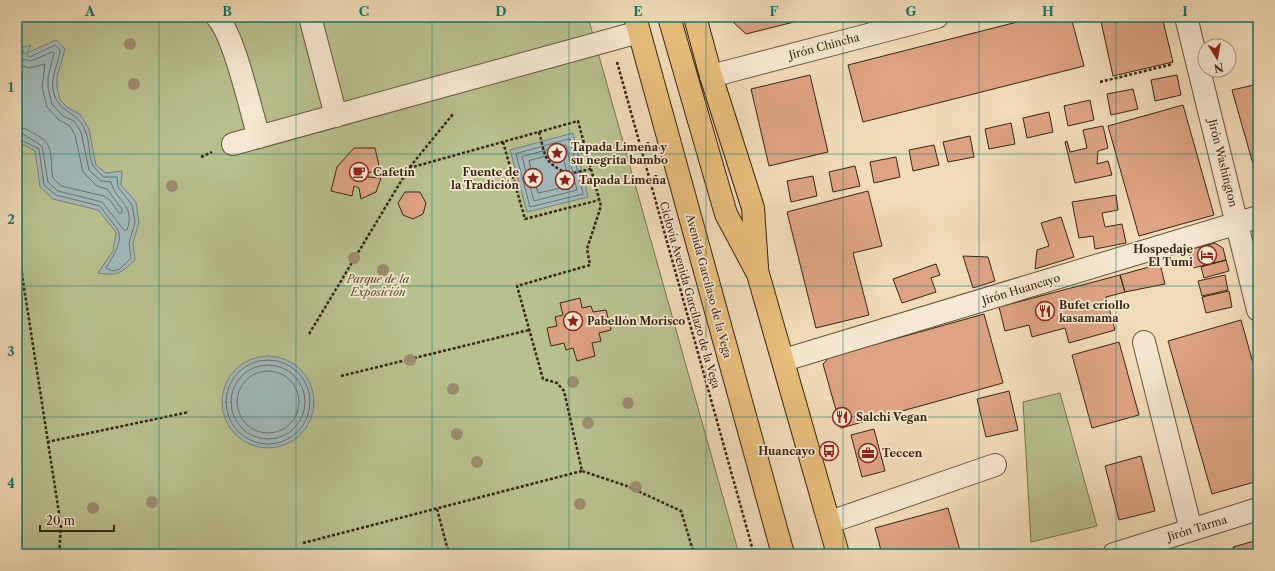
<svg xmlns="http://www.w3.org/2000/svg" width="1275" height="571" font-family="'Libre Caslon Text',serif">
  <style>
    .green { fill: #b9c08f; stroke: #787250 }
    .water { fill: #a0b9ba; stroke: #767d77 }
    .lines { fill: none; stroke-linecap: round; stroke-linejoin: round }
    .shore { stroke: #6c6e66; stroke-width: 1 }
    .building { fill: #dea384; stroke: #382412 }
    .minor-casing { stroke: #66523c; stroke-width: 24 }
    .major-casing { stroke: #382412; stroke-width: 24 }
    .path { stroke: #382412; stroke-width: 2.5; stroke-dasharray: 3 2; stroke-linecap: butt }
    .minor { stroke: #f6e8d2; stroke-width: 22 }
    .major { stroke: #e8be7c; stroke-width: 22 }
    .tree { fill: #9d8c6e }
    .grid { fill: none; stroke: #0f766e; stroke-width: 1; stroke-opacity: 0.55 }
    .labels { text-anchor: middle; stroke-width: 3.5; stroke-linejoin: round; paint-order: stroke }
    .street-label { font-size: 11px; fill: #382412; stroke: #f6e8d2 }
    .poi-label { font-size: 11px; font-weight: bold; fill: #382412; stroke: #f6e8d2; text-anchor: start }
    .park-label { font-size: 11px; font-style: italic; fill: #584b31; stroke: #f6e8d2 }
    .neatline { fill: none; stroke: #0f766e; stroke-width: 1.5 }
    .grid-label { font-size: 13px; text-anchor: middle; font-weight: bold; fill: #0f766e }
  </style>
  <rect width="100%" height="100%" fill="#f1dcb9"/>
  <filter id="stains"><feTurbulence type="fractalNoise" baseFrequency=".005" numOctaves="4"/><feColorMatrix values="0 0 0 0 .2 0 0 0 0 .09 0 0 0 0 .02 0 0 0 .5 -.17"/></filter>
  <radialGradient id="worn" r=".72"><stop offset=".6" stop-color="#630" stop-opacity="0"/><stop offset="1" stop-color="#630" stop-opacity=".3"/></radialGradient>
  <path class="green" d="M17,17H588L739,554H17Z
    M1060,393L1097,526L1031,542L1023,402Z"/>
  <path class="water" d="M56,40L65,49L57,77V87L60,100L68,108L80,114L89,129L96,165L106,173L122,171L121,185L136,202L139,222L133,243L135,260C120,274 118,276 98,273L113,251L116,232L98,210L53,199L40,187L35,151L17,141V49L31,45L27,53Z
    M573,133L588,197L527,212L510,150Z
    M222 402a46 46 0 1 1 92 0a46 46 0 1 1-92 0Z"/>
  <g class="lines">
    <path class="shore" d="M17,53L23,52L30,57L55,45L60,50C59,63 51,75 53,89C57,114 77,110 85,130C93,150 84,162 104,177H117L118,187L132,205L135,222L129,243L131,258L120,269L113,271L106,268C112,257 123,244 118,230L100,206L56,195L44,185L39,149L17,138
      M17,58L31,61L52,52L54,53L48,77V88L52,104L63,116L74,121L81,132L89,170L101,181L111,182C116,202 136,205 127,230H124L102,202L58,191L48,182L42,146L23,134L17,133
      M17,64L29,68L45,64L42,87L47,107L59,120L70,126L75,135L83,172L97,186L107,189L122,209V213H119L110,200L104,196L61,186L53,178C49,159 56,144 35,134C29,131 24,127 17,127
      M570,139L583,194L530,207L516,154Z
      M566,145L577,190L534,201L522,157Z
      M562,152L570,186L538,193L529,161Z
      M226 402a42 42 0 1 1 84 0a42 42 0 1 1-84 0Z
      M231 402a37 37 0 1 1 74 0a37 37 0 1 1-74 0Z
      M237 402a31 31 0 1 1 62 0a31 31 0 1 1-62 0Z"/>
  </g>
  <path class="building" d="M733,17H814L746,34L734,23Z
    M1037,17H1071L1084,66L863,122L848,65Z
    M1100,17H1162L1173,62L1113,76Z
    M810,75L828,152L769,166L751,89Z
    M1177,75L1181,95L1155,101L1151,80Z
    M1258,84V170L1255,171L1232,90Z
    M1133,89L1138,109L1111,115L1107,94Z
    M1090,100L1094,120L1068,126L1064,106Z
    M1183,105L1214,215L1139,236L1108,126Z
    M1049,112L1053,132L1027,138L1023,118Z
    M1011,123L1015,144L989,149L985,129Z
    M1103,126L1108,148L1098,151L1097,164L1108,161L1112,175L1075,183L1065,142L1067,141L1070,152L1087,148L1083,130Z
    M970,136L974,157L948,162L943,142Z
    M934,145L939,165L913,171L909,150Z
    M354,148H375L380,170L367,173L368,177L381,178L376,192L361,199L359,188L354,186L352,196L331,191L337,167Z
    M896,157L900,177L874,183L870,162Z
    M855,166L860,186L833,192L829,172Z
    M1258,170V184L1255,171Z
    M813,176L817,196L791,202L787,181Z
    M868,191L882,246L853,253L869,315L816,328L787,212Z
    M405,192H420L426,203L423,214L413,219L403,215L398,203Z
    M1116,195L1118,210L1102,213L1105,227L1122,224L1126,243L1095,249L1093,236L1079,238L1072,202Z
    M1061,217L1074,257L1035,269L1037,250L1049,246L1041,223Z
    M1215,243L1223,248L1226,260L1193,268L1188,250Z
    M963,256L988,257L995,281L973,288Z
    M1226,260L1229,271L1204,278L1201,267Z
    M936,264L940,275L931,278L936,292L902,303L893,279Z
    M1160,264L1165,284L1125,292L1120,275Z
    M1120,275L1125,292L1106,297L1115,330L1069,343L1065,328L1032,337L1029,325L1005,331L999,307Z
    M1225,275L1228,290L1202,296L1198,281Z
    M1229,291L1232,307L1206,313L1202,297Z
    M580,298L582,308L591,306L593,312L606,310L611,330L599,333L601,341L592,343L595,356L577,361L573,348L566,350L564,343L551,346L547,328L557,326L555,317L563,315L560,303Z
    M984,314L1003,383L841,428L823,364L830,357Z
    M1241,320L1258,381V481L1212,494L1168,341Z
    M1119,342L1139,415L1092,428L1072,355Z
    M1009,391L1018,430L986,437L977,399Z
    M874,429L885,471L862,477L851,435Z
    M1141,456L1155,511L1119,520L1105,466Z
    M948,508L961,554H882L875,528Z
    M1258,540V554H1235L1233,547Z"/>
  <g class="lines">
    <defs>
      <path id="minor" d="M217,17C235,37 250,109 259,137
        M310,17L336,116
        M1186,17L1258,310
        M711,76L937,17
        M233,144L639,32
        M1144,342L1191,530
        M784,360L1258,217
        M830,522L995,465
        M1114,554L1258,509"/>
      <path id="major" d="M635,17L783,554
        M669,17L726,214L758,274L838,554
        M695,17L711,76L753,208L757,267"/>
    </defs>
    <use href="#minor" class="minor-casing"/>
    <use href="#major" class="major-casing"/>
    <path class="path" d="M617,62L754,554
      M1100,82L1173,64
      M539,132C546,157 542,161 568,174L591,169
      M503,142L525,219L599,200
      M201,157L212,152
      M409,168L578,121L601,206L587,249L590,265L517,286L543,379L557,383L564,391L582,471L627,486L681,511L694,554
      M21,268L61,526L59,554
      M309,334L409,168L453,114
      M341,376L529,330
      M47,442L189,412
      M437,509L449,554
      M303,543L582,471"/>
    <use href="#minor" class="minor"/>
    <use href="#major" class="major"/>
  </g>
  <g class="tree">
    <circle cx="130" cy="44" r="6"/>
    <circle cx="134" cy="84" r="6"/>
    <circle cx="172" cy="186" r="6"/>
    <circle cx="354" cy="258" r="6"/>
    <circle cx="383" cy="270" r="6"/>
    <circle cx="410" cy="360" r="6"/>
    <circle cx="573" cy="382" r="6"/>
    <circle cx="453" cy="389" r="6"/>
    <circle cx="628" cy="403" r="6"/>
    <circle cx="588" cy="423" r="6"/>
    <circle cx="457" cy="434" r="6"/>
    <circle cx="477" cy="462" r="6"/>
    <circle cx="636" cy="487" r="6"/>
    <circle cx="152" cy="502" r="6"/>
    <circle cx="580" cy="504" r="6"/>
    <circle cx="93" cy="508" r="6"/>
  </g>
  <path class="grid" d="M159,17V554M296,17V554M432,17V554M569,17V554M706,17V554M843,17V554M979,17V554M1116,17V554M17,154H1258M17,286H1258M17,417H1258"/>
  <defs>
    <symbol id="sight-ring" viewBox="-11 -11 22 22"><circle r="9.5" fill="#f6e8d2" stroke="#8f2418" stroke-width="1.5"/><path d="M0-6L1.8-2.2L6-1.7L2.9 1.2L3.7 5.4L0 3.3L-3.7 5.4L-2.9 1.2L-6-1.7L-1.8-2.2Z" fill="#8f2418"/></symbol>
    <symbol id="cafe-ring" viewBox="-11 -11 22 22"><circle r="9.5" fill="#f6e8d2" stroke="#8f2418" stroke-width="1.5"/><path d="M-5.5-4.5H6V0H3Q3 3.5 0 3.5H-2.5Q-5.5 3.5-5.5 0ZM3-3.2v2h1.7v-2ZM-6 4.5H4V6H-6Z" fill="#8f2418"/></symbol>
    <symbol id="hotel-ring" viewBox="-11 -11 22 22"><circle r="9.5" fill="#f6e8d2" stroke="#8f2418" stroke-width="1.5"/><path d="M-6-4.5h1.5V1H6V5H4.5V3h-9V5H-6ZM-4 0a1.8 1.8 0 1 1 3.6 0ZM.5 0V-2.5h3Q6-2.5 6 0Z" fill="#8f2418"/></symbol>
    <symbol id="restaurant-ring" viewBox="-11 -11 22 22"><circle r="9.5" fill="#f6e8d2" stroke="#8f2418" stroke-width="1.5"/><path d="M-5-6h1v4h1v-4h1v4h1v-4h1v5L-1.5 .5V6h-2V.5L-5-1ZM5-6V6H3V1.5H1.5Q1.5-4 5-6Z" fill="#8f2418"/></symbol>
    <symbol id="bus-ring" viewBox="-11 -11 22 22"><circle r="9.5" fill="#f6e8d2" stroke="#8f2418" stroke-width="1.5"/><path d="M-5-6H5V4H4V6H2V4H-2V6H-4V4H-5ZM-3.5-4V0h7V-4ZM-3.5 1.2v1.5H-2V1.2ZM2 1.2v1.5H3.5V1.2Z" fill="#8f2418"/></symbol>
    <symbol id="office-ring" viewBox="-11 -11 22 22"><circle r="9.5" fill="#f6e8d2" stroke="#8f2418" stroke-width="1.5"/><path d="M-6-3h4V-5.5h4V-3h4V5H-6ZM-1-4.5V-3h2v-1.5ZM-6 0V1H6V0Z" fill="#8f2418"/></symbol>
  </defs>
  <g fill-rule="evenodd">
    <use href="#sight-ring" x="546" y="142" width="22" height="22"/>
    <use href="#cafe-ring" x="348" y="161" width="22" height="22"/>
    <use href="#sight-ring" x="522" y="167" width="22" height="22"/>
    <use href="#sight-ring" x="554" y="169" width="22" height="22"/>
    <use href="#hotel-ring" x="1196" y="244" width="22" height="22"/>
    <use href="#restaurant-ring" x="1034" y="300" width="22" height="22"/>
    <use href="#sight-ring" x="562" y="310" width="22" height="22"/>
    <use href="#restaurant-ring" x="831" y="406" width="22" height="22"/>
    <use href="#bus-ring" x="818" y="440" width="22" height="22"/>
    <use href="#office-ring" x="857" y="442" width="22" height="22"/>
  </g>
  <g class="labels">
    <g class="street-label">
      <text transform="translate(824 46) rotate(-15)" y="4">Jirón Chincha</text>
      <text transform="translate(1223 163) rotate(76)" y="4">Jirón Washington</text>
      <text transform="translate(709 286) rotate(75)" y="4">Avenida Garcilaso de la Vega</text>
      <text transform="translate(1021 289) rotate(-17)" y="4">Jirón Huancayo</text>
      <text transform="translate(690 295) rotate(74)" y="4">Ciclovía Avenida Garcilazo de la Vega</text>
      <text transform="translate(1197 528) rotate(-17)" y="4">Jirón Tarma</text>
    </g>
    <g class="poi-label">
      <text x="571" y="151">Tapada Limeña y<tspan x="571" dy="13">su negrita bambo</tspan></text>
      <text x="373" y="176">Cafetín</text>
      <text x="519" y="176" text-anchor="end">Fuente de<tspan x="519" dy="13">la Tradición</tspan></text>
      <text x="579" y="184">Tapada Limeña</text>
      <text x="1193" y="253" text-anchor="end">Hospedaje<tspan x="1193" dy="13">El Tumi</tspan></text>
      <text x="1059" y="309">Bufet criollo<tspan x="1059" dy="13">kasamama</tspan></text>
      <text x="587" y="325">Pabellón Morisco</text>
      <text x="856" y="421">Salchi Vegan</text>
      <text x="815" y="455" text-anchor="end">Huancayo</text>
      <text x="882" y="457">Teccen</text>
    </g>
    <g class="park-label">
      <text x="378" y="283">Parque de la<tspan x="378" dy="13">Exposición</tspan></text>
    </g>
  </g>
  <rect width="1275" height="571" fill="none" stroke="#f1dcb9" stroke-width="44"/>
  <g transform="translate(1217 58) rotate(169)"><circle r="19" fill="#f6e8d2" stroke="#aa9a85"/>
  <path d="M0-3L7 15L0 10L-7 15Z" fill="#8f2418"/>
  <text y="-6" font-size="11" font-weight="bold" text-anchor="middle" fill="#382412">N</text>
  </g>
  <path d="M40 525v6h74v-6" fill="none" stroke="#382412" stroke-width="2"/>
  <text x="46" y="525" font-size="12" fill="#382412" stroke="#f6e8d2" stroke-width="3" paint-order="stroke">20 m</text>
  <rect x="22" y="22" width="1231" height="527" class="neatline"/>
  <g class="grid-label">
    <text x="90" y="16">A</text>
    <text x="227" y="16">B</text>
    <text x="364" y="16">C</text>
    <text x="501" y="16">D</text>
    <text x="638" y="16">E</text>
    <text x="774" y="16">F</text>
    <text x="911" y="16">G</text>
    <text x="1048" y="16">H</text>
    <text x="1185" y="16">I</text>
    <text x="11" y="92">1</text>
    <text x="11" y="224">2</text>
    <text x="11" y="356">3</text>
    <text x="11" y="488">4</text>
  </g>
  <rect width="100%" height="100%" filter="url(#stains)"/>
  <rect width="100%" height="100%" fill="url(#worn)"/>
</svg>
